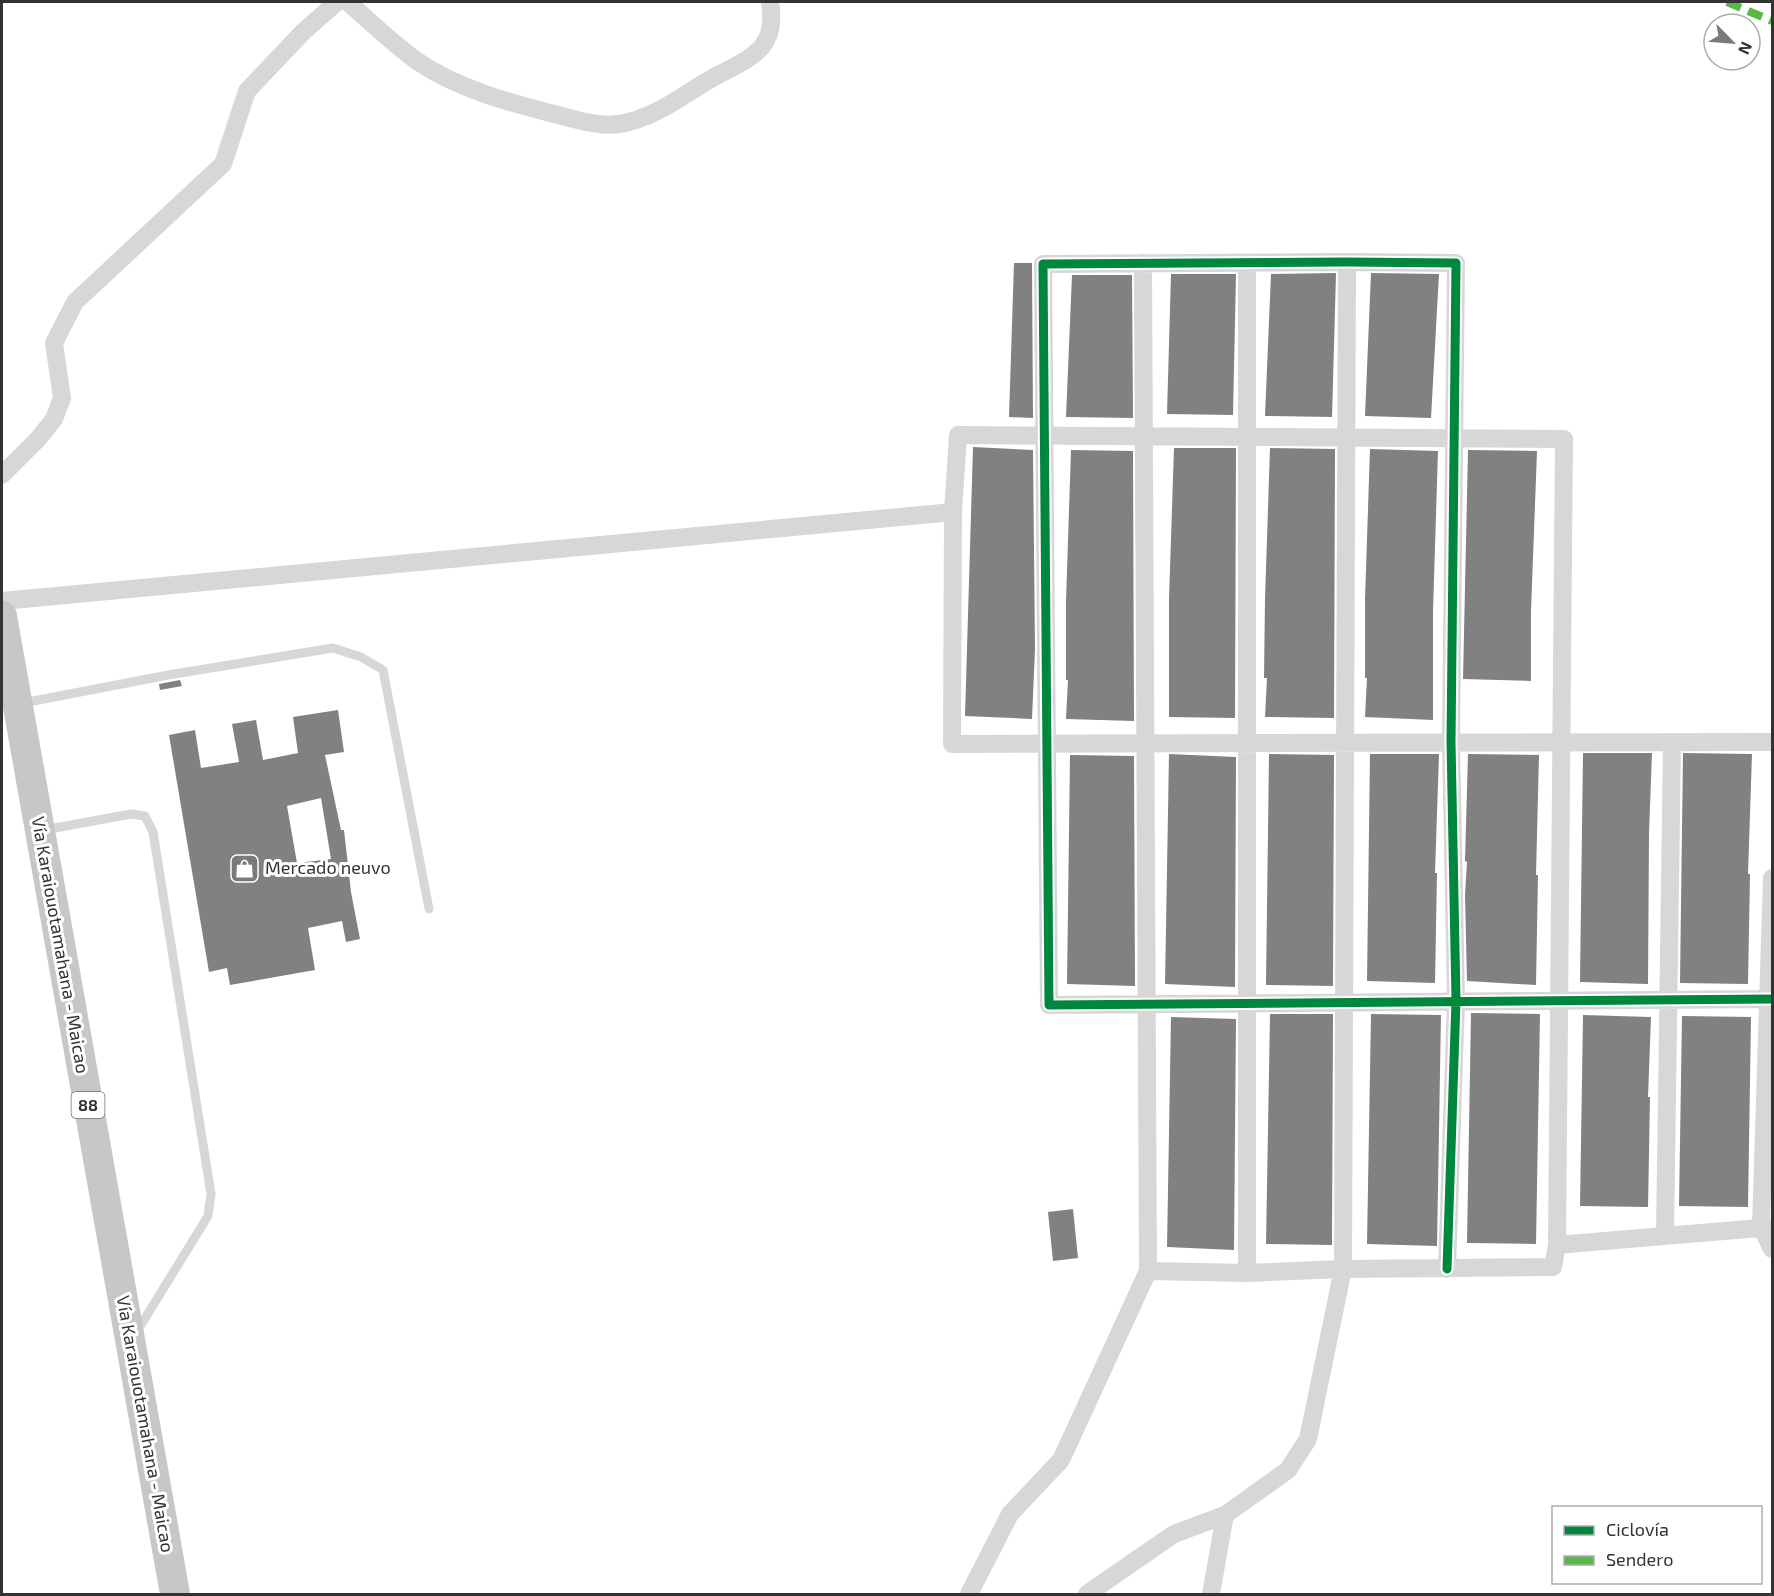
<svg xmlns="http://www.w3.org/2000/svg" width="1774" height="1596" font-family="'Exo 2',sans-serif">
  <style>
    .building { fill: #818181; fill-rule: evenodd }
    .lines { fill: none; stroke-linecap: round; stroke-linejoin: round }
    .service { stroke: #d7d7d7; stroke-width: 9 }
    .minor { stroke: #d7d7d7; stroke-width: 18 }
    .trunk { stroke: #c7c7c7; stroke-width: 30 }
    .quiet { stroke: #58b947; stroke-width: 8; stroke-dasharray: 15 8; stroke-linecap: butt }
    .cycleway-casing { stroke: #fff; stroke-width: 13 }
    .cycleway { stroke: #00873e; stroke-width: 9 }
    .labels { text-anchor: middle; stroke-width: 6; stroke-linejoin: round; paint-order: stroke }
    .shield { fill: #fff; stroke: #707070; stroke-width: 1.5 }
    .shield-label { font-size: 16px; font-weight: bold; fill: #333 }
    .poi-label { font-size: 18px; fill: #333; stroke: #fff; text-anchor: start }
    .street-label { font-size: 18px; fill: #333; stroke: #fff }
  </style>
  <rect width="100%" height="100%" fill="#fff"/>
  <path class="building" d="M1014,263H1032L1033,418L1009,417Z
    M1336,273L1332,417L1265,416L1271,274Z
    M1371,273L1439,274L1431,418L1365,416Z
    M1171,274H1236L1233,415L1167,414Z
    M1072,275H1132L1133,418L1066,417Z
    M973,447L1033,450L1035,649L1032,719L965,716Z
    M1174,448H1236L1235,718L1169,717V599Z
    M1270,448L1335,449L1334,718L1265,717L1267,678H1264L1265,599Z
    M1370,449L1438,451L1433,611V720L1365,717L1367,678H1365V599Z
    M1071,450L1133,451L1134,721L1066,719L1068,680H1066V601Z
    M1468,450L1537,451L1531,611V681L1463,679Z
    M180,680L182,686L160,690L159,684Z
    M338,710L344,752L325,755L341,830H344L351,892L360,939L346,942L342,921L308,928L315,970L230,985L227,968L209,972L169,735L195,730L201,768L239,762L232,724L256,720L263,760L298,753L293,717ZM321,798L331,859L297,863L287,806Z
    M1583,753H1652L1649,834L1648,984L1580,982Z
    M1683,753L1752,754L1748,874H1750L1748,984L1680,983Z
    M1169,754L1236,757L1235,987L1165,984Z
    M1269,754L1334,755L1333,986L1266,985Z
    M1370,754H1439L1435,873H1437L1435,983L1367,981Z
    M1468,754L1539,755L1536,875H1538L1536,985L1467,981L1465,895L1467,862L1465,861Z
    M1070,755L1134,756L1135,986L1067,984Z
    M1471,1013L1540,1014L1536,1244L1467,1243Z
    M1270,1014H1333L1332,1245L1266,1244Z
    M1371,1014L1441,1015L1437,1246L1367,1244Z
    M1583,1015L1651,1017L1648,1097H1650L1648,1207L1580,1206Z
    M1682,1016L1751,1017L1748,1207L1679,1206Z
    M1171,1017L1236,1019L1234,1250L1167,1247Z
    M1073,1209L1078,1258L1053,1261L1048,1212Z"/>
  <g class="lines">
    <path class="service" d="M23,703L168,675L333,648L361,657L383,670L429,909
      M44,830L131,814L145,816L153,832L211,1194L208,1216L136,1333"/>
    <path class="minor" d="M348,2C370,22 392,43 417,61C458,89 510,103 558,115C581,121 605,129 629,122C663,113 688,91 718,75C753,57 778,47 770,2
      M2,475L38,439L54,419L62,398L54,343L75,302L223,164L247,91L303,32L337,2
      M2,601L953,512
      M1772,878L1761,1226L1772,1249
      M1665,1236L1672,742
      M1557,1245L1564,439L958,435L953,512L952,744C1225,743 1499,742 1772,742
      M1447,1269L1456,1000L1451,742L1456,263L1347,262L1043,264L1049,1005L1772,999
      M1148,1271L1247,1273L1343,1269L1553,1267L1557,1245L1772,1227
      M1247,1273V263
      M969,1594L1010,1514L1061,1460L1148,1271L1143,263
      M1087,1594L1174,1534L1225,1515
      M1211,1594L1225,1515L1288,1470L1308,1439L1343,1269L1347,262"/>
    <path class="trunk" d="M2,616L175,1594"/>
    <path class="quiet" d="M1727,2L1772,21"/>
    <defs>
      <path id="cycleway" d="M1447,1269L1456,1000L1451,742L1456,263L1347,262L1043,264L1049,1005L1772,999"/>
    </defs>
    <use href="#cycleway" class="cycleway-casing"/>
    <use href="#cycleway" class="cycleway"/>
  </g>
  <defs>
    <symbol id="shop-square" viewBox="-11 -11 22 22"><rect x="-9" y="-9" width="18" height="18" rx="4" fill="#7a7a7a" stroke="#fff"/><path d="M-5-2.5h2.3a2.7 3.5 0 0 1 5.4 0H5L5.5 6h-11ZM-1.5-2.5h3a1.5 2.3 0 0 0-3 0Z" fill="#fff"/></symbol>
  </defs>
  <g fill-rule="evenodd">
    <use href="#shop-square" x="228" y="852" width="33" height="33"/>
  </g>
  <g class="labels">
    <rect class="shield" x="71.5" y="1092" width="33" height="26" rx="4.5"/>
    <g class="shield-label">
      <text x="88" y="1111">88</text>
    </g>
    <g class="poi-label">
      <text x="265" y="874">Mercado neuvo</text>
    </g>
    <g class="street-label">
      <text transform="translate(60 945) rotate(80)" y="6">Vía Karaiouotamahana - Maicao</text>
      <text transform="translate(145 1424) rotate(80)" y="6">Vía Karaiouotamahana - Maicao</text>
    </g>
  </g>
  <rect width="1774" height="1596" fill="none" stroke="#333333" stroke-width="6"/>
  <rect x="1552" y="1506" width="210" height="78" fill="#ffffff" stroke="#adadad" stroke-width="1.5"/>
  <rect x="1564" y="1526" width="30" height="9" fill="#00873e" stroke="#adadad" stroke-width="1.5"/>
  <text x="1606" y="1536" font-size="18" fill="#333333">Ciclovía</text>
  <rect x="1564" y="1556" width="30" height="9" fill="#58b947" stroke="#adadad" stroke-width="1.5"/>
  <text x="1606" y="1566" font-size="18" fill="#333333">Sendero</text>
  <g transform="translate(1732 42) rotate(115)"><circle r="28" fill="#ffffff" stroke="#adadad" stroke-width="1.5"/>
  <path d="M0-4.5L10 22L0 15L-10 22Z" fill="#7a7a7a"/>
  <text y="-9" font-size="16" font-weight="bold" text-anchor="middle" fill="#333333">N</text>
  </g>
</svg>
